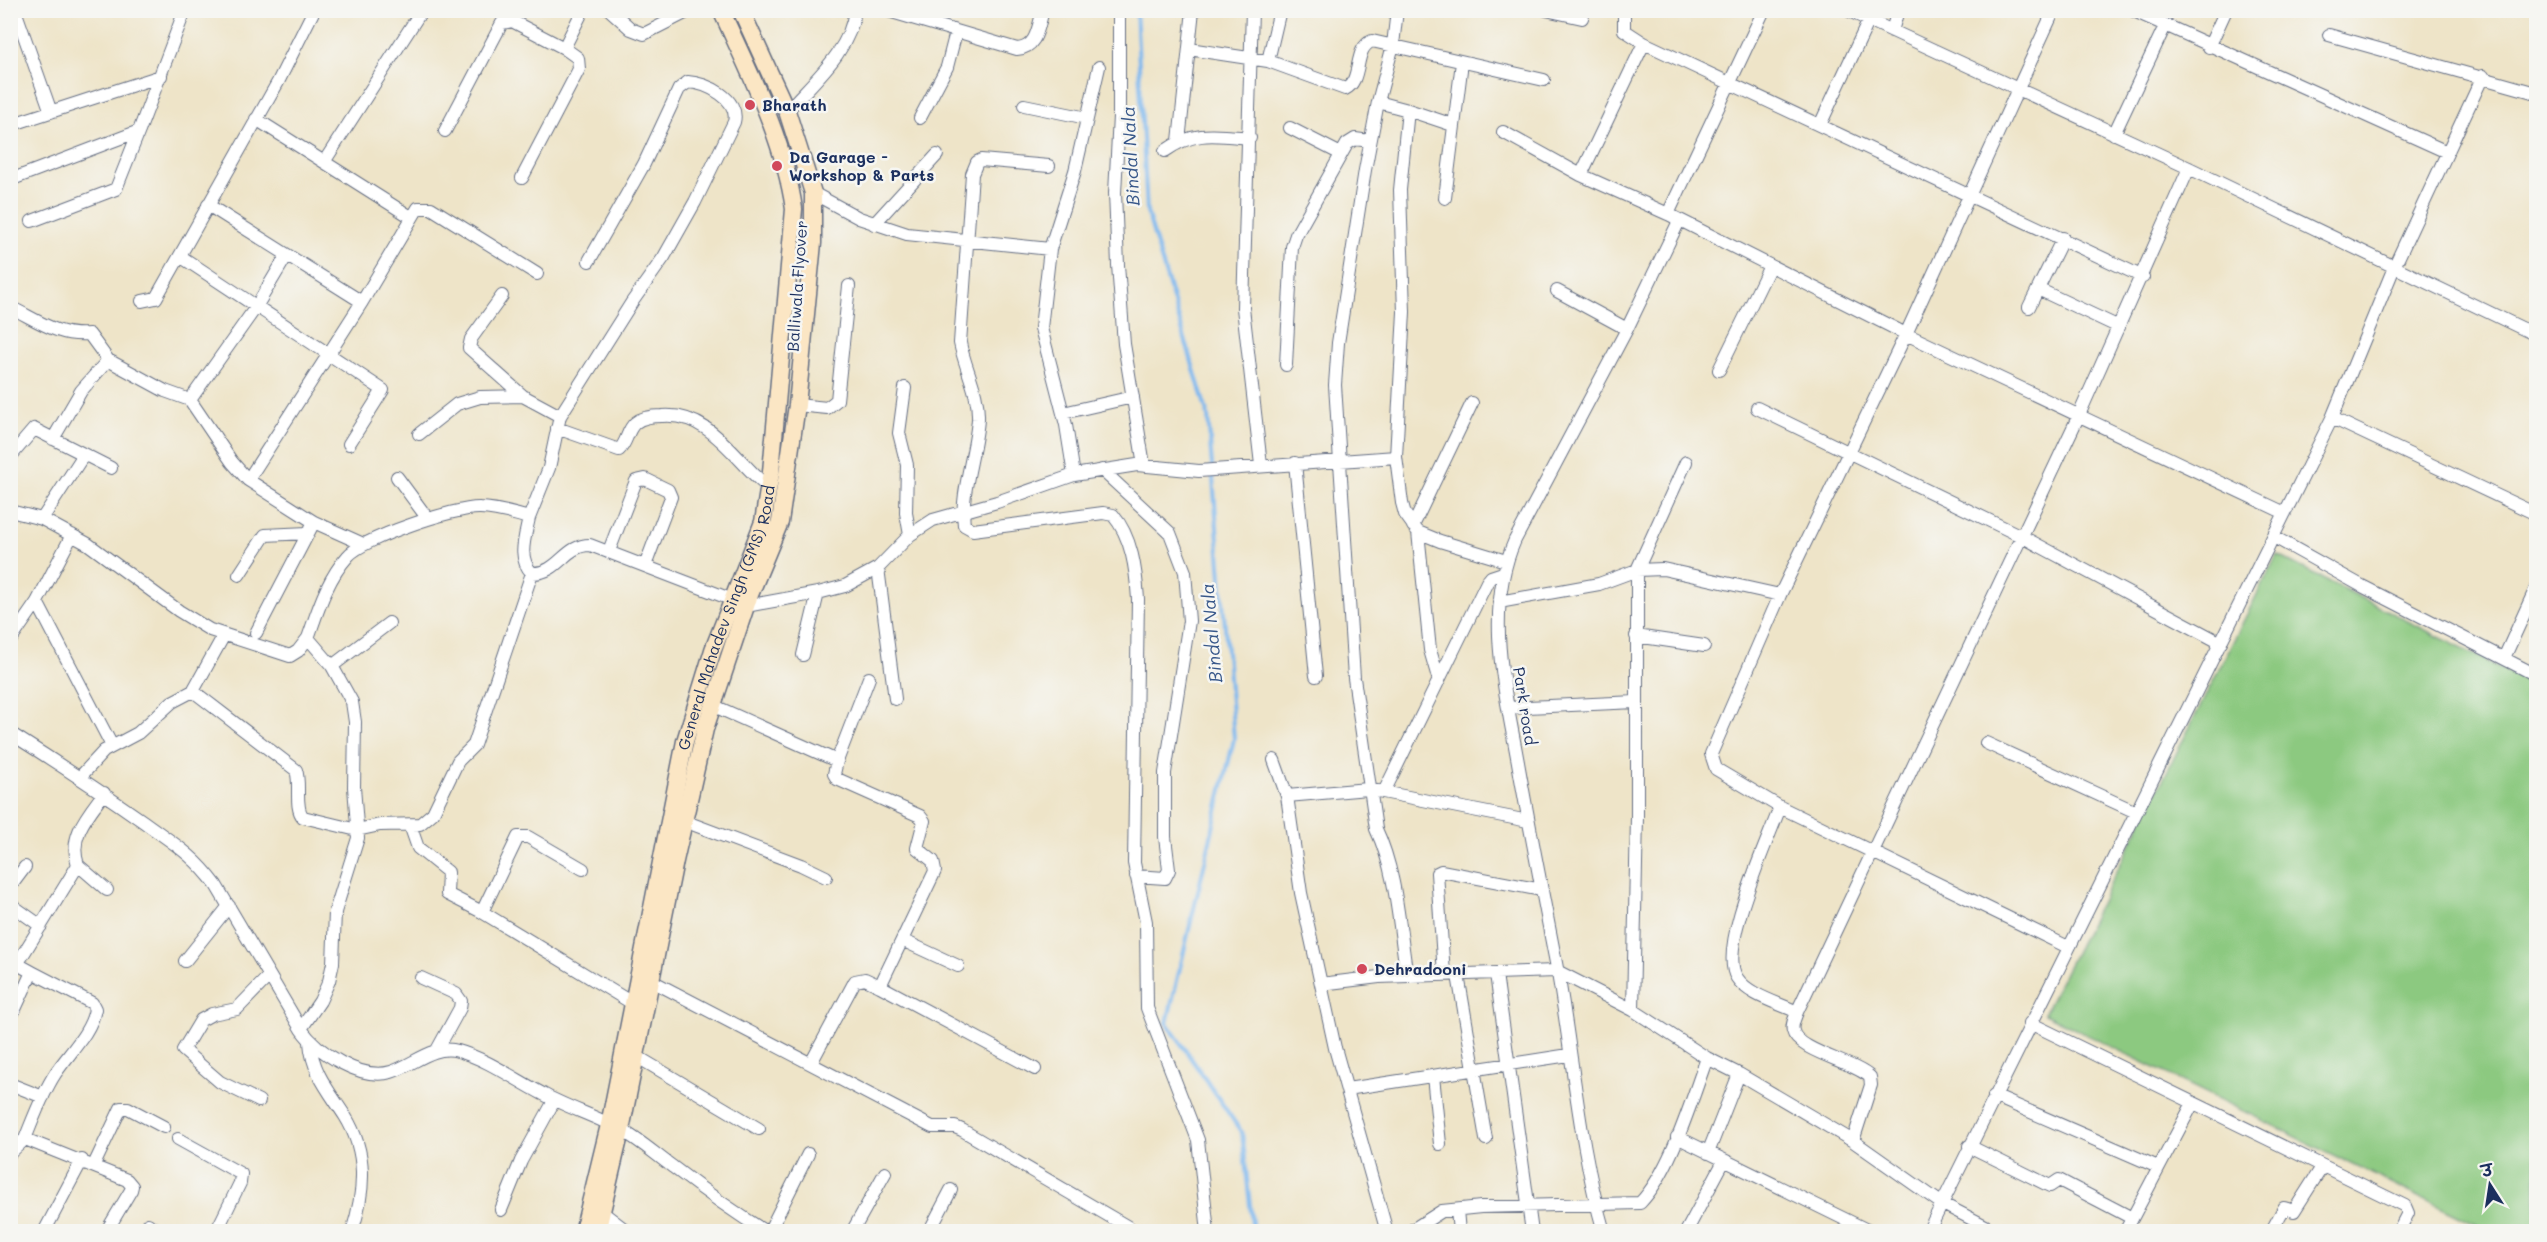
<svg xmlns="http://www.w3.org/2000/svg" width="2547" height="1242" font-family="Mali,'Playpen Sans Deva',sans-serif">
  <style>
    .green { fill: #8cc980; stroke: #547c6f; stroke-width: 1.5 }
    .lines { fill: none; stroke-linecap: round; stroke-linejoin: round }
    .stream { stroke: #7db8ef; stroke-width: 4 }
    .street-casing { stroke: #656e83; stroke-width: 14 }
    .secondary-casing { stroke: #656e83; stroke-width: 19 }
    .street { stroke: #fff; stroke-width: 12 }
    .secondary { stroke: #fbe6c4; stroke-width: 16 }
    .poi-dot { fill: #d1495b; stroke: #f6f6f2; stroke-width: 2 }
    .labels { text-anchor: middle; stroke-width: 5; stroke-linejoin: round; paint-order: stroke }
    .poi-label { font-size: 16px; font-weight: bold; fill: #1b2f5e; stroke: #f6f6f2; text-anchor: start }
    .street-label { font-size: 16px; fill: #1b2f5e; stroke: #f6f6f2 }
    .water-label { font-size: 18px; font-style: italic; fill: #38588a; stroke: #f6f6f2 }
  </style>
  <rect width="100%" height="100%" fill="#f6f6f2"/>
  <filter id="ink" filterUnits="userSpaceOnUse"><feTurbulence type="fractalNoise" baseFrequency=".0167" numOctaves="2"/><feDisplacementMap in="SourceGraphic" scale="12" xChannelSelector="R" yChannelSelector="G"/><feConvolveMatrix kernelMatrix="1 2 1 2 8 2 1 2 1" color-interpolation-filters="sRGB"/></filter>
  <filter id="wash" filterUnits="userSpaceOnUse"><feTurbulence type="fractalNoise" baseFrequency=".008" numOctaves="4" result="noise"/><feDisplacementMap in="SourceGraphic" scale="24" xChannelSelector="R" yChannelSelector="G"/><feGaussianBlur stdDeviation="1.35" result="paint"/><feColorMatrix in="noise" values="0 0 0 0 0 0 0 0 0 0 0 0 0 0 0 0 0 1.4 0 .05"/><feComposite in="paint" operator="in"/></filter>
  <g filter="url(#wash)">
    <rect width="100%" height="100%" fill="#eee4c8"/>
    <path class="green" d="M2277,555L2536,686V1091L2532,1100L2536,1105V1231H2489L2044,1014Z"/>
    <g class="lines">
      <path class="stream" d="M1136,10L1147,212L1208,416L1234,739L1167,1023L1242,1133L1253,1232"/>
    </g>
  </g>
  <g filter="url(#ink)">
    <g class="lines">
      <defs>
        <path id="street" d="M15,10L51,112
          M610,10L631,29L644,34L691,10
          M885,10L1017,49C1037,48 1038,27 1043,10
          M1119,10V116L1115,193L1118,265L1124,344L1144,465
          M1252,10L1243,308L1261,465
          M1397,10L1393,45L1378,102L1365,170L1338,343L1335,385L1354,678L1376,829C1397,873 1399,928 1407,976
          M1546,10L1582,18
          M1624,10V30L1644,43L2143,277
          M1847,10L2189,168L2536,335
          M2054,10L1906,334L1780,595L1711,754L1716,769L1780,807L2068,947
          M2132,10L2447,152
          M1892,31L1898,10
          M2329,35L2536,93
          M2209,47L2226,10
          M1189,49L1268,61L1345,89C1363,81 1353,48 1372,41L1544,80
          M1268,61L1280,10
          M1378,102L1408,110L1400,190L1404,312L1396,457L1402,503L1405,514L1418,532L1440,541L1506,561
          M1024,105L1087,118
          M1408,110L1453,125
          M787,111C814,80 850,52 855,10
          M920,118L947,67L956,32
          M256,119L411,217
          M10,125L161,76
          M1820,125L1869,20
          M1290,128L1341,154
          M445,131L502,23L512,21L564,48L583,10
          M1503,132L1581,175L1668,214L1906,334L2285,513
          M2114,134L2165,26
          M1179,141L1193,10
          M1165,151C1194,130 1216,135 1250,138
          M324,162L422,10
          M1049,166L981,160L977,162L972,174L960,343C965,369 979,392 978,419C976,451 960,494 964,525L973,530L1103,513L1113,515C1132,537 1136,570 1138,599L1134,863L1146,922L1147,1008L1198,1140L1208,1232
          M1581,175L1644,43
          M522,178L579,69L578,58L564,48
          M10,180L139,131L185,10
          M813,193L859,218L907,234L1050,249
          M1445,198L1462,62
          M208,205L362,302
          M1668,214L1764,10
          M32,221L116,189L139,131
          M874,224L937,155
          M180,256L383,390L349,444
          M2038,289L2119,327
          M1557,291L1627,329
          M502,296L471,339L469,348L523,396
          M142,301L156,298L278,82L314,10
          M10,307C37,320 58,337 89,334L108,360
          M2029,307L2063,238
          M1286,365L1292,247L1296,235L1347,144L1355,139L1370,141
          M1719,370L1770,266
          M905,388L899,433L907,465L906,513L910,535
          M190,400L256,307L287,255
          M797,405L827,408L837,400L849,286
          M1757,408L2021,536L2221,643
          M1063,413L1133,397
          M2332,418L2536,514
          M557,428L619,450C627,443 627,430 635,423C642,417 653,416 662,416C707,412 732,455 762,482
          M419,434L457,404L480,397L523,396L560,416
          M53,439L81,391L108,360L165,391L190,400L232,462L248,480L314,522L363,544
          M10,457L34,429L111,468
          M1295,463L1316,676
          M1102,470L1170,533L1185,572L1189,621L1165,773V837L1169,870L1165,878L1136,876
          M1074,475L1066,425L1041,328L1050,249L1075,171L1099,67
          M397,477L428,519
          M248,480L362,302L418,208H431L537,274
          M10,511L42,519L88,544L179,611L210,630L290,656L298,651L308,638
          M529,518C525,538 517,558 532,573C559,574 564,545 590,545L733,600
          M42,519L83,456
          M1413,526L1472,403
          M1418,532L1430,650L1439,681
          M2274,537L2362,586L2536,675
          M609,551L634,486L636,481L645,479L668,490L671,497L645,566
          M878,568L895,699
          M239,575L265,535L308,533
          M37,602L112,746
          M1499,602L1599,584L1637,570L1663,569L1780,595
          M746,606L818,593L845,586L878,568L910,535L933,520L997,502L1074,475L1137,465L1199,471L1396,457
          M256,633L314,522
          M1636,636L1704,646
          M10,641L37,602L72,535
          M803,655L818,593
          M2504,658L2536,588
          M332,666L389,623
          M193,691L296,770C301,784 294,808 303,817L357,830L380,825L420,824L433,813L458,761L474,745L532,573
          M712,705L837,761L834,774L837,779L920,816L924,821L917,848L933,861L935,871L880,986L865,979L855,981L811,1063
          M1508,708L1636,702
          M10,733C56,762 100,791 144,822C174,844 193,854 216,885L301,1029C317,1052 361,1081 391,1072C414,1065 433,1044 458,1051C487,1059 516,1080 543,1094C568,1108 596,1116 621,1130C640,1140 656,1155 673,1167C703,1190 734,1212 766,1232
          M1986,743L2136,812
          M1274,760L1287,796L1301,893L1335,1048L1387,1232
          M837,761L869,678
          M80,777L104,751L138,733L172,702L193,691L224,635
          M1384,792L1487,582L1491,577L1503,573
          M1287,796L1368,789L1528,821
          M1780,807C1768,841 1717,949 1737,978C1748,995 1779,1003 1797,1012
          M684,821L801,865L826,877
          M410,825L418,848L448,872L447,894L482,912
          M78,865L107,890
          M583,869L528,837H518L482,912L632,1003
          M10,887L25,867
          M10,904L41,926
          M902,940L958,966
          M185,961L229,906
          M32,972L21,966L19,961L78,865C68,836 88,815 104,793
          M1444,974L1437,873L1441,871L1542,890
          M1496,974L1532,1232
          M1458,975L1486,1139
          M421,978L456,994L461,1001L460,1008L437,1050
          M652,981L932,1127H955L962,1130L1128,1227
          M1321,984L1379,977L1557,971L1633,1010L1707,1058L1739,1074L1853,1141L1941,1203L1997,1232
          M880,986L1035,1069
          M1633,1010L1637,816V570L1686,462
          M10,1013L15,1009L32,972L92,1003L95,1009C91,1033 68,1054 55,1074C42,1094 34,1117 25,1139
          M2030,1023L2405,1206L2408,1213L2398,1232
          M301,1029L320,1001L329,981L333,963L335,912L358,838L354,787L355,722L352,702L332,666L308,638C318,610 327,579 348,556C363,538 456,507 480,508C497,508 513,514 529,518L549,468L560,416L632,302L664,257L695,202L734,122C740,99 707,83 688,82L679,89L644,164L589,261
          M310,1042C312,1072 329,1091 345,1116C368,1153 365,1191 352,1232
          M636,1056L759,1129
          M1433,1076L1440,1144
          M10,1084L43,1097
          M1347,1089L1569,1055
          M1994,1096L2158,1167
          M259,1101L220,1082L183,1050L201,1020L212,1014L237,1009L269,976
          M1677,1137L1871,1232
          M178,1139L241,1174L240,1183L216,1232
          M1853,1141L1871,1085L1870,1077C1855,1062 1797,1051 1793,1031C1791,1025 1795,1018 1797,1012L2079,415L2189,168
          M1969,1146L2050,1186L2059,1180L2132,1218
          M10,1153L25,1139L127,1180L132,1186L131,1190L106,1232
          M1708,1153L1739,1074
          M94,1165L121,1108H128L164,1127
          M501,1210L521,1161L554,1101
          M1457,1210L1459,1232
          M602,1212L628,1232
          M148,1224L158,1232
          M44,1232L82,1160
          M769,1232L808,1154
          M852,1232L885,1173
          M929,1232L951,1190
          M1409,1232L1442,1211L1481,1207L1640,1203C1671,1171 1691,1101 1707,1058
          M1604,1232C1579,1146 1573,1056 1557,968C1544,901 1531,835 1519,768C1506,693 1483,612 1515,540L1627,329L1679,221
          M1686,1232L1724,1161
          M1928,1232L2332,418L2395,265L2483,76
          M2125,1232L2193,1103
          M2271,1232L2284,1208L2294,1211L2322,1167"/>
        <g id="secondary">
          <path id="s1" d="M583,1232L609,1125L685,741L713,650L763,522L771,472L794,209C784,139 750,74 721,10"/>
          <path d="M597,1232L620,1135L675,861L705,729L749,597L780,522L797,405L813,243V193L787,111L741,10"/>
        </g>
      </defs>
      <use href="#street" class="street-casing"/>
      <use href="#secondary" class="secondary-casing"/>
      <use href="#street" class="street"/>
      <use href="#secondary" class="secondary"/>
    </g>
  </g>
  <g class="poi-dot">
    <circle cx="750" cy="105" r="6"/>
    <circle cx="777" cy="166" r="6"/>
    <circle cx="1362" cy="969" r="6"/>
  </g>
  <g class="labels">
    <g class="poi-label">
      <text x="762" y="111">Bharath</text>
      <text x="789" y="163">Da Garage -<tspan x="789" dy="18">Workshop &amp; Parts</tspan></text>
      <text x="1374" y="975">Dehradooni</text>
    </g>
    <g class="street-label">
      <text transform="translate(797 286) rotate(-86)" y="6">Balliwala Flyover</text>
      <text dy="6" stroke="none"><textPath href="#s1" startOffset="632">General Mahadev Singh (GMS) Road</textPath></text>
      <text transform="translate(1525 706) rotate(81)" y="6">Park road</text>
    </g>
    <g class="water-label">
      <text transform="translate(1131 156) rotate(-93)" y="6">Bindal Nala</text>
      <text transform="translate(1212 633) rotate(-95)" y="6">Bindal Nala</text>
    </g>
  </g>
  <rect width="2547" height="1242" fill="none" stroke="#f6f6f2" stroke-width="36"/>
  <g transform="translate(2490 1185) rotate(348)" stroke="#f6f6f2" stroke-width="4.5" paint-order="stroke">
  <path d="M0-4.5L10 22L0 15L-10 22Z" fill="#1b2f5e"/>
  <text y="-9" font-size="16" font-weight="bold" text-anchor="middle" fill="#1b2f5e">उ</text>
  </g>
</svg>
